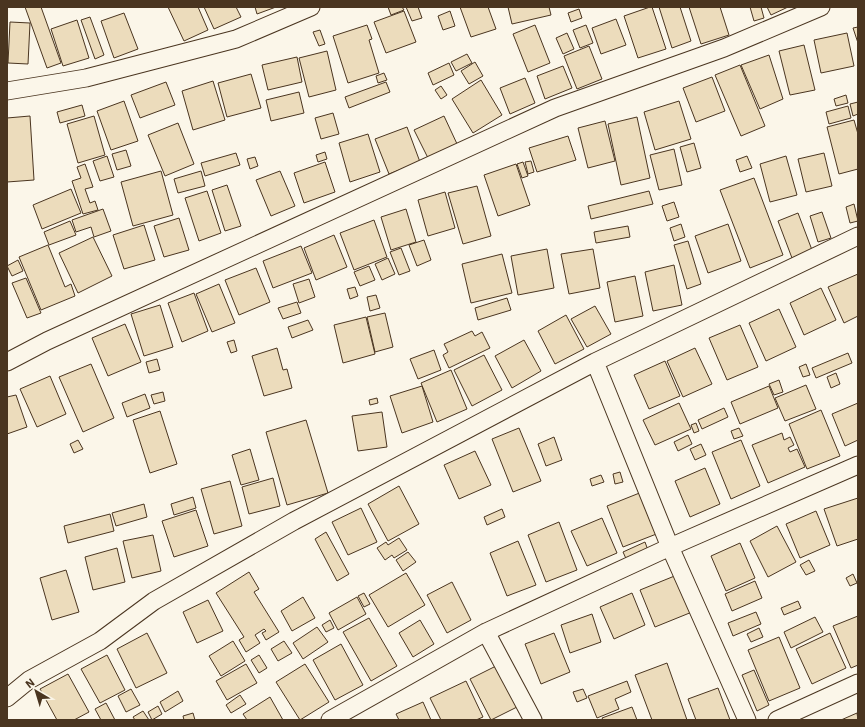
<svg xmlns="http://www.w3.org/2000/svg" width="865" height="727" font-family="'IBM Plex Sans',sans-serif">
  <style>
    .building { fill: #ecdcbc; stroke: #4a3520 }
    .lines { fill: none; stroke-linecap: round; stroke-linejoin: round }
    .street-casing { stroke: #4a3520; stroke-width: 19 }
    .street { stroke: #fbf6e9; stroke-width: 17 }
  </style>
  <rect width="100%" height="100%" fill="#fbf6e9"/>
  <path class="building" d="M25,7H41L61,63L47,68Z
    M168,7H198L208,30L184,41Z
    M204,7H236L241,17L214,29Z
    M255,7H276L257,14Z
    M388,7H402L404,10L391,15Z
    M406,7H418L422,18L412,21Z
    M460,7H488L496,29L471,37Z
    M508,7H549L551,15L512,24Z
    M650,7H652L666,49L638,58L624,16Z
    M659,7H680L691,41L672,48Z
    M689,7H720L729,35L701,44Z
    M750,7H761L764,18L754,21Z
    M767,7H788L771,15Z
    M579,9L582,18L571,22L568,13Z
    M404,11L416,42L386,53L374,22Z
    M450,11L455,26L443,30L438,16Z
    M124,13L138,49L114,58L101,21Z
    M90,17L104,55L95,59L81,20Z
    M616,19L626,45L601,54L592,28Z
    M77,20L89,58L63,66L51,29Z
    M10,22L30,23L28,64L8,63Z
    M367,25L372,39L369,40L379,73L348,83L333,36Z
    M535,25L550,63L528,72L513,34Z
    M586,25L593,43L580,48L573,30Z
    M858,27V43L853,28Z
    M320,30L325,44L319,46L313,32Z
    M567,33L574,49L563,54L556,38Z
    M847,33L854,66L821,73L814,40Z
    M804,45L815,90L790,95L779,51Z
    M589,46L602,79L577,89L564,56Z
    M327,51L336,90L309,97L299,58Z
    M467,54L472,63L456,71L451,62Z
    M769,55L783,99L760,109L741,65Z
    M297,57L302,82L268,90L262,65Z
    M475,62L483,76L469,84L461,71Z
    M449,63L454,75L433,85L428,73Z
    M740,65L765,126L741,136L715,75Z
    M563,66L572,88L545,99L537,76Z
    M384,73L387,80L378,83L376,76Z
    M251,74L261,108L227,117L218,83Z
    M712,77L725,111L696,122L683,88Z
    M525,78L535,103L510,114L500,88Z
    M481,80L502,115L473,133L452,99Z
    M213,81L225,120L193,130L182,91Z
    M166,82L175,105L140,118L131,95Z
    M386,82L390,92L349,108L345,97Z
    M441,86L447,95L441,99L435,90Z
    M299,92L304,113L271,121L266,100Z
    M846,95L848,103L836,106L834,99Z
    M124,101L138,141L111,150L97,111Z
    M679,101L691,139L655,150L644,112Z
    M858,102V114L853,116L850,104Z
    M82,105L85,116L60,123L57,112Z
    M848,106L851,118L829,124L826,112Z
    M333,113L339,134L321,139L315,118Z
    M30,116L34,180L7,182V118Z
    M94,116L105,155L78,163L67,124Z
    M444,116L458,146L429,160L414,130Z
    M637,117L650,178L621,185L608,124Z
    M854,120L858,134V169L839,174L827,127Z
    M605,121L615,161L588,168L578,128Z
    M178,123L194,164L165,176L148,135Z
    M407,127L420,162L389,174L375,139Z
    M368,134L380,172L350,182L339,143Z
    M568,136L576,160L537,172L529,148Z
    M694,143L701,168L687,172L680,147Z
    M674,149L682,185L659,190L650,155Z
    M126,150L131,166L117,170L112,154Z
    M325,152L327,159L318,162L316,155Z
    M236,153L240,165L205,176L201,163Z
    M824,153L832,186L806,192L798,159Z
    M107,156L114,177L100,181L93,161Z
    M747,156L752,168L740,172L736,160Z
    M786,156L797,195L770,202L760,164Z
    M255,157L258,166L250,169L247,159Z
    M531,161L534,172L528,174L525,162Z
    M325,162L335,192L304,203L294,173Z
    M523,162L528,176L522,178L517,164Z
    M85,164L93,187L85,189L90,203L95,201L98,210L83,214L72,181L81,178L77,167Z
    M516,164L530,205L498,216L484,175Z
    M161,171L173,215L133,226L121,182Z
    M201,171L205,186L178,193L174,179Z
    M280,171L295,206L271,216L256,180Z
    M754,178L783,255L750,268L720,190Z
    M227,185L241,226L225,231L212,190Z
    M477,186L491,236L463,244L448,193Z
    M71,189L81,213L42,229L33,205Z
    M207,191L221,233L199,241L185,198Z
    M649,191L653,204L591,219L588,206Z
    M445,192L455,228L428,236L418,200Z
    M674,202L679,217L667,221L662,206Z
    M854,204L858,221L850,223L846,207Z
    M103,209L111,231L94,237L91,227L76,232L72,220Z
    M406,209L416,242L391,250L381,217Z
    M822,212L831,238L818,242L810,216Z
    M798,213L812,250L792,258L778,221Z
    M179,218L189,250L164,257L154,226Z
    M374,220L387,257L354,270L340,233Z
    M70,221L76,235L49,245L44,232Z
    M681,224L685,237L674,241L670,228Z
    M728,224L741,261L708,273L695,236Z
    M144,225L155,260L124,269L113,235Z
    M628,226L630,237L596,243L594,232Z
    M334,235L347,267L316,280L304,248Z
    M93,237L112,276L78,293L59,253Z
    M424,240L431,260L417,266L409,245Z
    M688,241L701,284L687,289L674,245Z
    M48,245L65,287L71,284L75,296L41,310L19,257Z
    M301,246L312,273L273,288L263,261Z
    M401,248L410,271L399,275L390,252Z
    M547,249L554,288L518,295L511,256Z
    M593,249L600,288L569,294L561,254Z
    M502,254L512,293L471,303L462,264Z
    M388,258L395,274L382,280L375,264Z
    M18,260L23,271L12,276L7,266Z
    M674,265L682,305L653,311L645,272Z
    M369,266L375,280L360,286L354,272Z
    M256,268L270,302L239,315L225,280Z
    M858,274V316L844,323L828,287Z
    M635,276L643,316L615,322L607,282Z
    M26,278L41,313L27,318L12,283Z
    M309,279L315,297L299,303L293,284Z
    M219,284L235,323L212,332L196,294Z
    M355,287L358,296L350,299L347,289Z
    M821,288L836,320L804,335L790,303Z
    M194,293L208,331L182,342L168,303Z
    M376,295L380,308L370,311L367,297Z
    M507,298L511,310L478,320L475,308Z
    M297,302L301,313L283,319L278,308Z
    M160,305L173,347L144,356L131,314Z
    M595,306L611,334L587,347L571,319Z
    M779,309L796,347L766,361L749,323Z
    M385,313L393,347L375,352L367,317Z
    M566,315L584,349L555,364L538,331Z
    M366,317L375,354L343,363L334,325Z
    M308,320L313,330L292,338L288,327Z
    M125,324L141,362L108,376L92,338Z
    M740,325L758,367L727,380L709,338Z
    M472,331L475,336L482,332L490,348L449,368L443,355L448,352L444,344Z
    M234,340L237,351L231,353L227,342Z
    M524,340L541,371L512,388L495,356Z
    M277,348L283,370L287,369L292,388L264,396L252,356Z
    M695,348L712,384L683,397L667,361Z
    M434,350L441,370L418,379L410,359Z
    M848,353L852,363L816,378L812,368Z
    M484,355L502,390L472,406L454,370Z
    M157,359L160,370L149,373L146,362Z
    M665,361L680,396L649,409L634,375Z
    M91,364L114,418L83,432L59,377Z
    M806,364L810,375L803,377L799,367Z
    M451,370L467,409L437,422L421,383Z
    M836,373L840,384L831,388L827,377Z
    M50,376L66,414L37,427L20,389Z
    M779,380L783,392L774,395L769,384Z
    M806,385L816,409L785,421L775,398Z
    M422,386L433,422L402,433L390,396Z
    M769,386L778,408L740,424L731,402Z
    M163,392L165,401L154,404L151,395Z
    M145,394L150,408L127,417L122,403Z
    M16,395L27,427L7,434V397Z
    M377,398L378,403L370,405L369,400Z
    M679,403L691,429L655,445L643,420Z
    M858,403V440L845,446L832,414Z
    M724,408L728,417L702,429L698,420Z
    M821,410L840,456L807,469L789,424Z
    M160,411L177,464L150,473L133,420Z
    M382,412L387,447L358,451L352,416Z
    M306,420L328,493L287,505L266,432Z
    M696,423L699,431L694,433L691,425Z
    M519,428L541,481L513,492L492,439Z
    M739,428L743,436L734,439L731,431Z
    M782,433L784,440L790,437L794,445L788,448L790,452L797,449L805,467L768,483L752,445Z
    M688,435L692,444L678,451L674,442Z
    M554,437L562,460L546,466L538,444Z
    M78,440L83,449L74,453L70,444Z
    M741,440L760,486L731,499L712,452Z
    M701,444L706,455L695,460L690,449Z
    M250,449L259,480L241,485L232,455Z
    M475,451L491,485L459,499L444,465Z
    M705,468L720,504L690,517L675,481Z
    M620,472L623,482L615,484L613,474Z
    M601,475L604,482L592,486L590,479Z
    M273,478L280,506L249,514L242,487Z
    M230,481L242,526L214,534L201,489Z
    M399,486L419,524L388,541L368,504Z
    M642,492L659,533L623,547L607,506Z
    M193,497L196,508L174,515L171,504Z
    M858,498V539L837,546L824,509Z
    M144,504L147,517L116,526L112,513Z
    M361,508L377,542L348,555L332,522Z
    M502,509L505,517L487,525L484,517Z
    M196,510L208,546L174,557L162,521Z
    M816,511L830,545L800,558L786,524Z
    M110,514L114,531L68,543L64,526Z
    M602,518L617,553L587,566L571,531Z
    M559,522L577,570L546,582L528,535Z
    M777,526L796,562L768,577L750,541Z
    M326,532L349,574L337,581L315,539Z
    M153,535L161,571L132,578L123,541Z
    M399,538L407,550L394,558L392,555L385,560L377,548L386,542L388,545Z
    M518,541L536,585L507,596L490,553Z
    M645,542L649,553L628,563L623,552Z
    M740,543L755,578L726,591L711,556Z
    M117,548L125,582L93,590L85,557Z
    M408,552L416,562L403,571L396,560Z
    M809,560L815,571L806,575L800,565Z
    M66,570L79,612L52,620L40,578Z
    M249,572L259,589L254,592L279,632L266,640L262,633L266,631L264,629L255,635L260,643L246,652L239,640L244,637L216,593Z
    M406,573L425,605L388,627L369,595Z
    M853,574L857,583L850,586L846,578Z
    M677,575L692,612L655,627L640,590Z
    M755,581L762,598L732,611L725,594Z
    M452,582L471,620L447,633L427,595Z
    M364,593L370,604L364,607L358,596Z
    M632,593L645,625L614,639L600,607Z
    M303,597L315,618L292,631L281,611Z
    M357,597L366,614L338,630L329,613Z
    M208,600L223,631L197,643L183,612Z
    M798,601L801,608L784,615L781,608Z
    M756,612L761,624L733,636L728,623Z
    M592,614L601,642L570,653L561,625Z
    M858,616V665L851,668L833,626Z
    M815,617L823,632L791,648L784,632Z
    M369,618L397,666L371,681L343,632Z
    M330,620L334,628L326,632L322,625Z
    M420,620L434,644L413,657L399,633Z
    M317,627L328,642L303,659L293,643Z
    M759,628L763,637L751,642L747,634Z
    M147,633L167,673L136,688L117,649Z
    M554,633L570,672L541,684L525,644Z
    M830,633L846,668L812,684L796,649Z
    M779,637L800,688L769,701L748,650Z
    M233,641L245,661L221,676L209,656Z
    M284,641L292,653L278,661L271,649Z
    M341,644L363,685L335,700L313,660Z
    M107,655L125,690L100,703L81,669Z
    M259,655L267,668L259,673L251,660Z
    M667,663L687,720H652L635,675Z
    M246,664L257,683L227,700L216,681Z
    M305,664L329,702L300,720L276,682Z
    M498,665L519,706L491,720L470,679Z
    M754,670L769,705L757,711L742,675Z
    M68,674L89,712L74,720H57L40,689Z
    M466,681L483,717L476,720H441L430,698Z
    M627,681L631,692L615,699L619,709L597,718L588,696Z
    M718,688L730,720H696L688,699Z
    M131,689L140,705L126,712L118,696Z
    M583,689L587,698L577,702L573,692Z
    M178,691L183,701L165,712L160,702Z
    M240,695L246,704L231,713L226,705Z
    M270,697L283,720H247L243,714Z
    M423,702L431,720H399L396,714Z
    M106,703L115,720H101L95,709Z
    M158,706L162,714L152,720L148,712Z
    M632,707L637,720H603L602,718Z
    M143,711L149,720H135L133,717Z
    M193,713L195,720H184L183,716Z
    M857,713L858,720H841Z"/>
  <g class="lines">
    <defs>
      <path id="street" d="M7,91L86,78L236,39L311,7
        M7,362L47,341L555,108L724,48L821,7
        M595,362L670,547L747,720
        M486,632L533,720
        M7,698L29,680L100,641L154,601L294,521L595,362L858,236
        M330,720L486,632L670,547L858,465
        M777,720L858,683"/>
    </defs>
    <use href="#street" class="street-casing"/>
    <use href="#street" class="street"/>
  </g>
  <rect width="865" height="727" fill="none" stroke="#4a3520" stroke-width="16"/>
  <g transform="translate(36 691) rotate(322)" stroke="#fbf6e9" stroke-width="3" paint-order="stroke">
  <path d="M0-3L7 15L0 10L-7 15Z" fill="#4a3520"/>
  <text y="-6" font-size="11" font-weight="bold" text-anchor="middle" fill="#4a3520">N</text>
  </g>
</svg>
